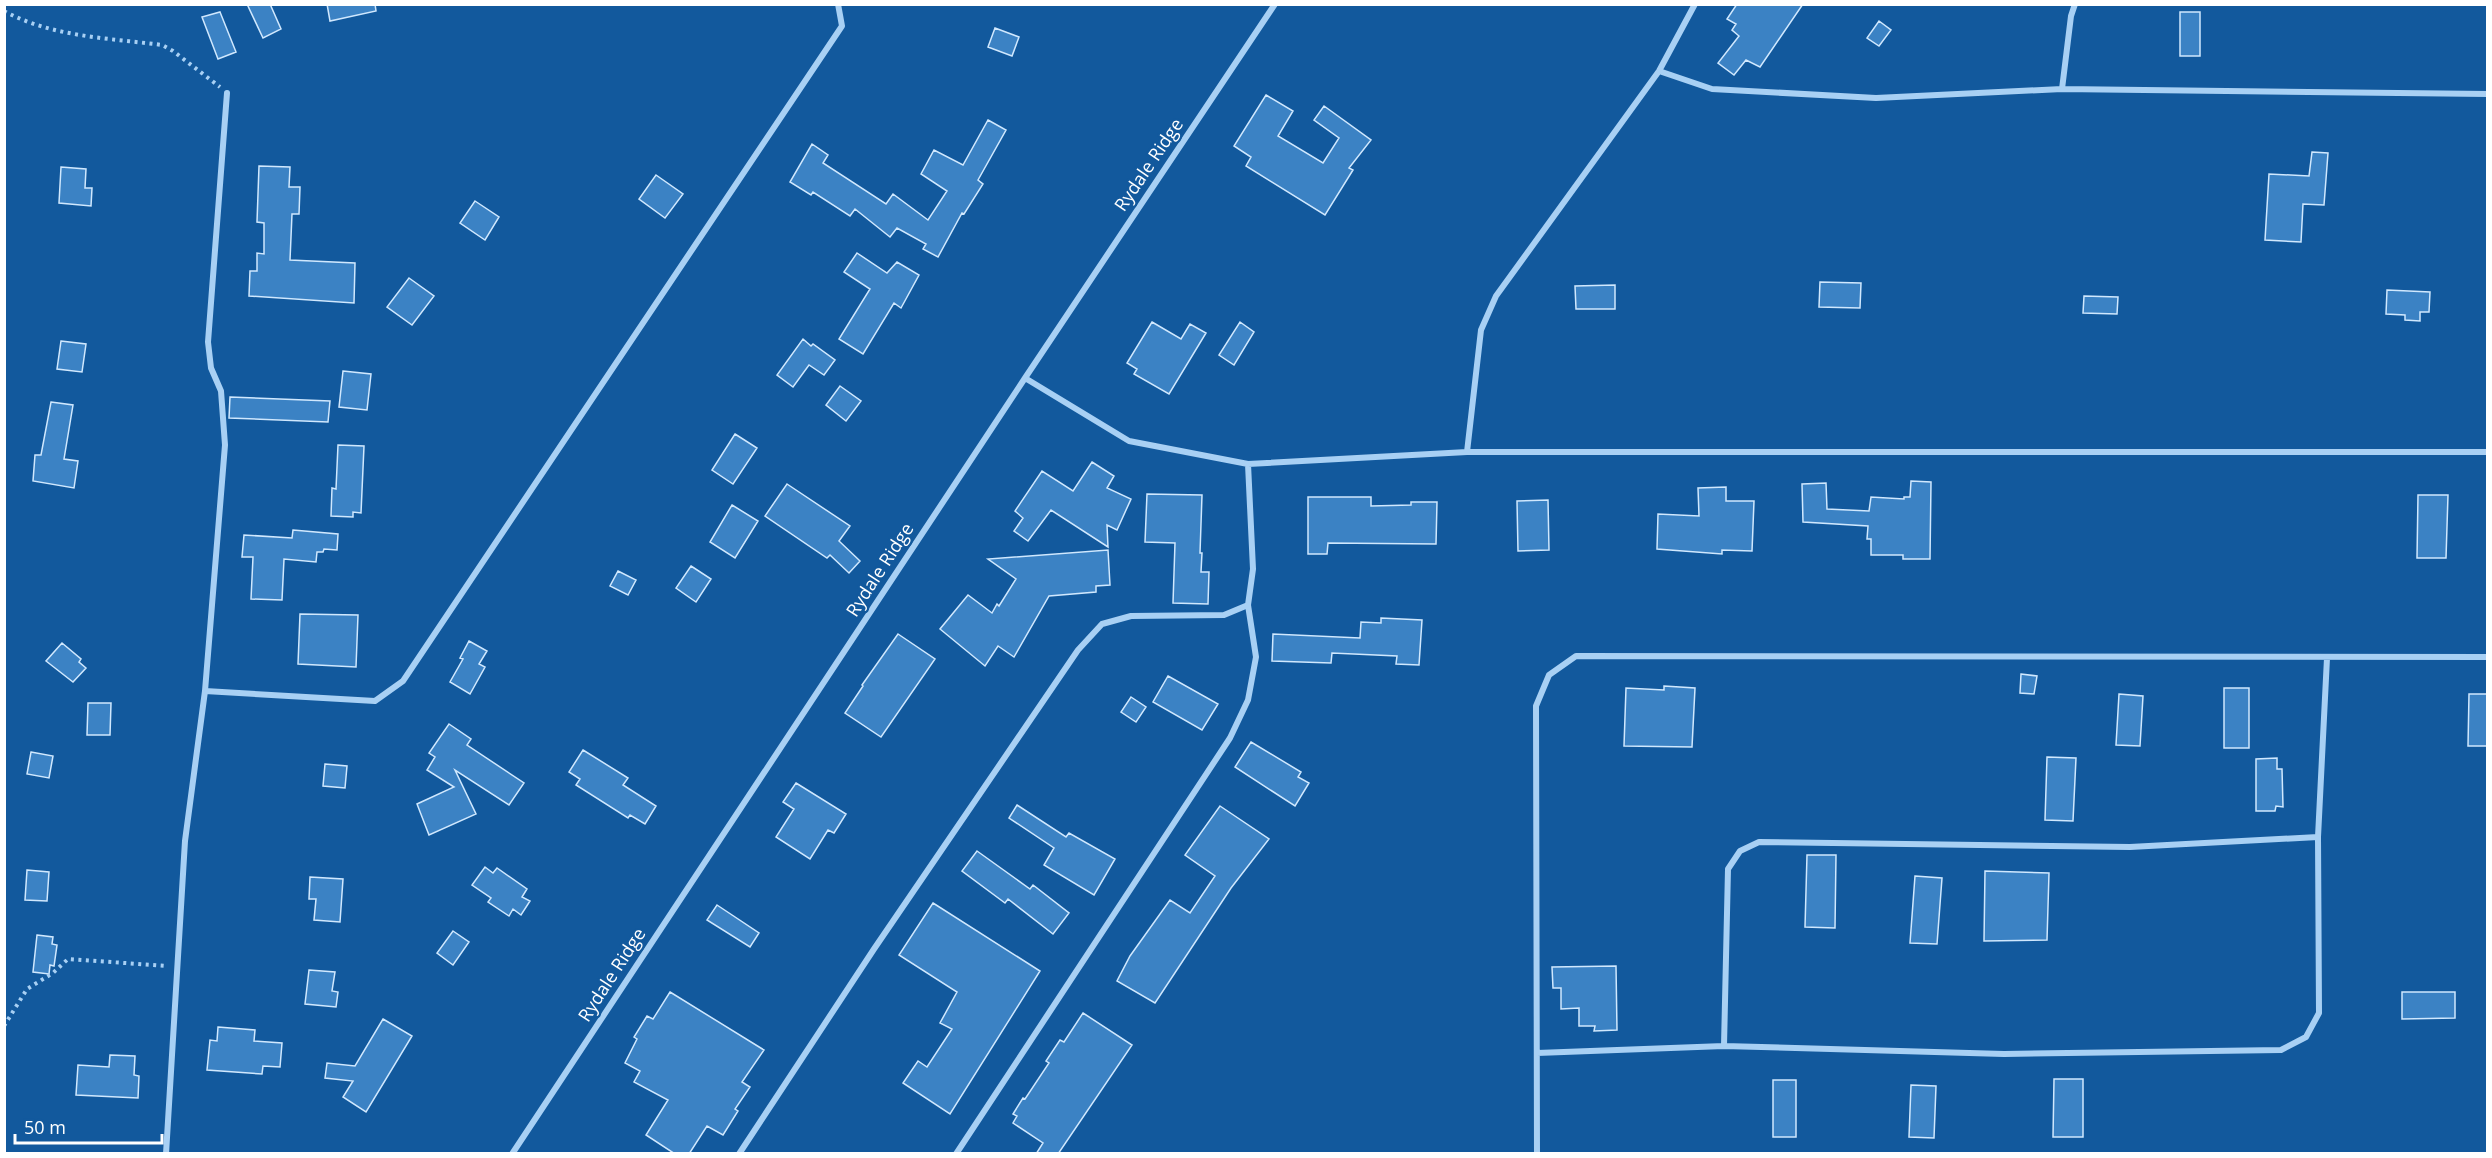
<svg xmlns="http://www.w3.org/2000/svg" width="2492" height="1158" font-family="'Open Sans',sans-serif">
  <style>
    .building { fill: #3b82c4; stroke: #d0e8fe; stroke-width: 1.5 }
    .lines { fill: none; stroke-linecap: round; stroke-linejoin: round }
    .path { stroke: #a8d0f4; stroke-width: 4; stroke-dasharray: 3 4.5; stroke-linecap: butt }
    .street { stroke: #a8d0f4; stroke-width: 6 }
    .labels { text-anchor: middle; stroke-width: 4.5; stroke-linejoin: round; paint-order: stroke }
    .street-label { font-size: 18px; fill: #fff; stroke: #12599d }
  </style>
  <rect width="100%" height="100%" fill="#12599d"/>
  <path class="building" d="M247,4H270L281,29L263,38Z
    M327,4H375L376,11L330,21Z
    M1737,4H1803L1760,67L1746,60L1734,75L1718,63L1739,36L1732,30L1736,24L1727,19Z
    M220,12L236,52L218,59L202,17Z
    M2180,12H2200V56H2180Z
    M1879,21L1891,30L1879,46L1867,38Z
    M995,28L1019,37L1012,56L988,47Z
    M1266,95L1293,111L1278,136L1323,163L1339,138L1314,120L1324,106L1371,140L1349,168L1353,170L1325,215L1246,166L1251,157L1234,146Z
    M988,120L1006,130L978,180L983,184L964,214L962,213L938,257L923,249L926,244L897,228L890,237L855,209L850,216L813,192L811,195L790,182L812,144L828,155L823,163L886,204L893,194L928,220L947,191L921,174L934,150L963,165Z
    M2312,152L2328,153L2324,205L2303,204L2301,242L2265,240L2269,174L2309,176Z
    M259,166L290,167L289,187H300L299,214H292L290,260L355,263L354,303L249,296L250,271H257V253L264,254V223L257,222Z
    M61,167L86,169L85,188H92L91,206L59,203Z
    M656,175L683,194L665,218L639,199Z
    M475,201L499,217L485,240L460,223Z
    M857,253L887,273L897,262L919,275L901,308L894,303L863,354L839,339L870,289L844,272Z
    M409,278L434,296L412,325L387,307Z
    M1820,282L1861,283L1860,308L1819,307Z
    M1615,285V309H1576L1575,286Z
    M2387,290L2430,292L2429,312H2420V321L2405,320V315L2386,314Z
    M2084,296L2118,297L2117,314L2083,313Z
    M1152,322L1181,339L1190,324L1206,333L1169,394L1134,374L1137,369L1127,363Z
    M1240,322L1254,332L1234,365L1219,355Z
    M803,339L811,346L813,344L835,360L824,375L809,365L793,387L777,375Z
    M61,341L86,344L82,372L57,369Z
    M343,371L371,374L367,410L339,407Z
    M840,386L861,401L846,421L826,405Z
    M230,397L330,401L328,422L229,418Z
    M51,402L73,405L64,459L78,461L74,488L33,481L35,455H41Z
    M735,434L757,448L733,484L712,470Z
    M338,445L364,446L361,513L353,512V517L331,516L332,488L336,489Z
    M1092,462L1114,476L1107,488L1131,499L1117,530L1107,525L1108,547L1051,510L1028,541L1014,531L1023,518L1015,511L1042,471L1073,491Z
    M1911,481L1931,482L1930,559H1903V555H1871V539H1867L1868,526L1803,522L1802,484L1826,483L1827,509L1869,511L1871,497L1904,499V497H1910Z
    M787,484L850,526L839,541L860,561L849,573L830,555L827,558L765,516Z
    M1726,487V501H1754L1752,551L1722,550V554L1657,549L1658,514L1699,516L1698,488Z
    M1147,494L1202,495L1200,553H1202L1201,572H1209L1208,604L1173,603L1175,543L1145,542Z
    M2418,495H2448L2446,558H2417Z
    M1308,497H1371V506L1411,505V502H1437L1436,544L1328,543L1327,554H1308Z
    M1548,500L1549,550L1518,551L1517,501Z
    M732,505L758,521L735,558L710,542Z
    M293,530L338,534L337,550L324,549L323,552H317L316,562L284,559L282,600L251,599L253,557H242L244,535L292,538Z
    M1108,550L1110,585L1096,586V592L1049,596L1014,657L998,646L985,666L940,629L968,595L992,613L997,604L999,606L1016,579L988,559Z
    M691,566L711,579L696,602L676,588Z
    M618,571L636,580L628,595L610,586Z
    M300,614L358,615L356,667L298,664Z
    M1381,618L1422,620L1419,665L1396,664L1397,656L1332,653L1331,663L1272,661L1273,634L1360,638L1361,622L1381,623Z
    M898,634L935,659L881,737L845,713L863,686L862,685Z
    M469,641L487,651L479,664L485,667L470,694L450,682L463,659L460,658Z
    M62,643L81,659L79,662L86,668L73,682L46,661Z
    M2021,674L2037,676L2034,694L2020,693Z
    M1168,676L1218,704L1202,730L1153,702Z
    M1664,686L1695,688L1692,747L1624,746L1626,688L1664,690Z
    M2224,688H2249V748H2224Z
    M2119,694L2143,696L2140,746L2116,745Z
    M2469,694H2487V746H2468Z
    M1131,697L1146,707L1136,722L1121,712Z
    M88,703H111L110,735H87Z
    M449,724L471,739L467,745L524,783L509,805L455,770L476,814L429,835L417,804L454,787L427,770L435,757L429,753Z
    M1251,742L1301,772L1298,777L1309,783L1295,806L1235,767Z
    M583,750L628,778L623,785L656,806L645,824L630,815L628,818L576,785L580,779L569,772Z
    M31,752L53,756L49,778L27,774Z
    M2047,757L2076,758L2073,821L2045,820Z
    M2277,758V769H2282L2283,807L2276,806L2275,811H2256V759Z
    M325,764L347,766L345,788L323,786Z
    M796,783L846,814L834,833L828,830L810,859L776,837L794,809L783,802Z
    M1017,805L1066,837L1069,833L1115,859L1094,895L1044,865L1054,848L1009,818Z
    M1220,806L1269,839L1231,888L1155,1003L1117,981L1130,956L1170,900L1190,913L1215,876L1185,855Z
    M977,851L1030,889L1033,885L1069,913L1053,934L1008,899L1005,903L962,871Z
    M1807,855H1836L1835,928L1805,927Z
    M485,867L493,873L497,868L527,889L522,897L530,901L521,915L513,909L509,916L488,902L491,898L472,885Z
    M27,870L49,872L47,901L25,900Z
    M1985,871L2049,873L2047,940L1984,941Z
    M1915,876L1942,878L1937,944L1910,943Z
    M310,877L343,879L340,922L314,920L316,899H309Z
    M933,903L1040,971L950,1114L903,1083L918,1061L927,1067L952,1029L940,1023L957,992L899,955Z
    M717,905L759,933L750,947L707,920Z
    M453,931L469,942L453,965L437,953Z
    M37,935L53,937L52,944L57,945L54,966L50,965L49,974L33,972Z
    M1616,966L1617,1030L1594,1031L1595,1026H1579V1008L1561,1009V988H1553L1552,967Z
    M309,970L335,972L332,991L338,992L336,1007L305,1004Z
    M670,992L764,1050L742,1082L750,1087L735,1109L738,1111L723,1135L707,1126L689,1154H675L646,1135L668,1100L634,1082L640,1071L625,1063L637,1039L634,1037L647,1016L653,1019Z
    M2402,992H2455V1018L2402,1019Z
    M1083,1013L1132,1045L1058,1154H1036L1043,1143L1013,1123L1017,1116L1013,1114L1023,1098L1025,1099L1049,1063L1046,1061L1060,1040L1064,1042Z
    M383,1019L412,1036L366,1112L343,1097L353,1081L325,1078L327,1063L355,1066Z
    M218,1027L255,1030L254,1041L282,1043L280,1067L263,1066L262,1074L207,1070L210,1040L217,1041Z
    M110,1055L135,1056L134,1075L139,1076L138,1098L76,1095L78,1065L109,1067Z
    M2054,1079H2083V1137H2053Z
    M1773,1080H1796V1137H1773Z
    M1911,1085L1936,1086L1934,1138L1909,1137Z"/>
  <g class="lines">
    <path class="path" d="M4,11C52,37 108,38 162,45L173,51L220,87
      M4,1026L27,989L53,973L68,959L167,966"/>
    <path class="street" d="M1659,71L1712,89L1876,98L2062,89L2488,94
      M2062,89L2071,16L2075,4
      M1025,378L1129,441L1248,464L1467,452H2488
      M1467,452L1481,330L1496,296L1659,71L1695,4
      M205,691L375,701L403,681L842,26L838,4
      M1724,1046L1728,869L1740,851L1759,842L2130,847L2318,837
      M1537,1053L1724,1046L2004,1054L2281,1050L2306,1037L2319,1013L2318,837L2327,658
      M166,1154L185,841L205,691L225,445L221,391L211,368L208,342L227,93
      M512,1154L1025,378L1275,4
      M739,1154L874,949L1078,650L1102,624L1131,616L1224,615L1248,605
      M956,1154L1230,738L1248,700L1256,657L1248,605L1253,569L1248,464
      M1537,1154L1536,706L1549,675L1576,656L2488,657"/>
  </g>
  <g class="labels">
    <g class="street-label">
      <text transform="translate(1149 165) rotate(-56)" y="6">Rydale Ridge</text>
      <text transform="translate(880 570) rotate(-57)" y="6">Rydale Ridge</text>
      <text transform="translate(612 975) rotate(-57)" y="6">Rydale Ridge</text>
    </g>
  </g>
  <rect width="2492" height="1158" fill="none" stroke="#ffffff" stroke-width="12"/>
  <path d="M15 1134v9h147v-9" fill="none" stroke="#ffffff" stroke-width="3"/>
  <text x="24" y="1134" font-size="18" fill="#ffffff" stroke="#12599d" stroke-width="4.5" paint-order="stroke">50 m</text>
</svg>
